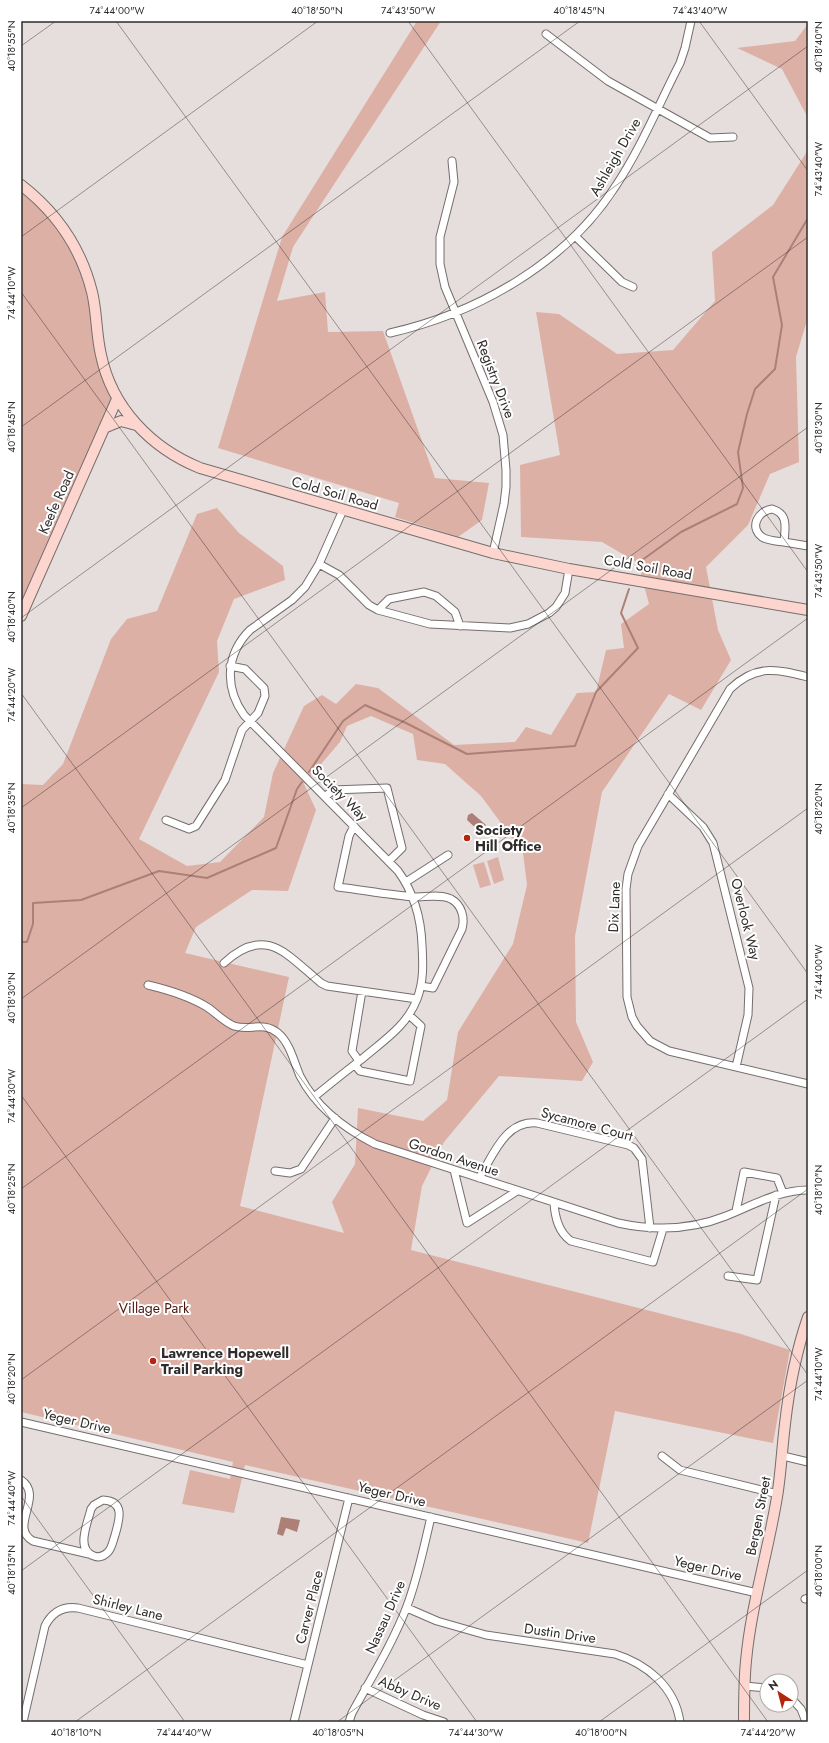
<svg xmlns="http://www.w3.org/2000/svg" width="829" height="1743" font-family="Jost,sans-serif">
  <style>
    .green { fill: #ddb0a6; fill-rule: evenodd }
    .water { fill: #ac8077 }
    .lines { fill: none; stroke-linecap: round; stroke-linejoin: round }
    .stream { stroke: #ac8077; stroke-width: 2 }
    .street-casing { stroke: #756e6c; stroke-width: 9 }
    .secondary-casing { stroke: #756e6c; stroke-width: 12 }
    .street { stroke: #fff; stroke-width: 7 }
    .secondary { stroke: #fbd5ce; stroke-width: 10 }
    .ticks { fill: none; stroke: #2f2c2b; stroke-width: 1; stroke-opacity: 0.45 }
    .poi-dot { fill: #b3250f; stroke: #fff; stroke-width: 1.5 }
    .labels { text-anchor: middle; stroke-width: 4; stroke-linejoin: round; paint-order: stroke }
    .street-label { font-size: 14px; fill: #2f2c2b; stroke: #fff }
    .poi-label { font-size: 14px; font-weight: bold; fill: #2f2c2b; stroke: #fff; text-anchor: start }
    .park-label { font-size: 14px; fill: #4d150c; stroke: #fff }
    .neatline { fill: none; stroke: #2f2c2b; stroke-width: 1.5 }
    .ticks-label { font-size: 10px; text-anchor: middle; fill: #2f2c2b }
  </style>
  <rect width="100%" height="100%" fill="#e6dedc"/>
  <path class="green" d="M417,21H441L293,247L277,301L325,292L328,332L383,331L435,478L489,483L482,520L458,537L395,517L399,503L218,448L282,237Z
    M808,24V118L782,69L737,48L795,41Z
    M808,150V317L796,357L799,462L770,474L748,525L706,567L718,630L731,660L701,710L669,694L602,792L575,936L576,1022L593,1062L582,1081L499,1076L444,1142L422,1186L411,1250L741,1334L790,1350L773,1443L615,1411L588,1543L245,1465L234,1513L182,1504L190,1470L230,1479L233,1462L21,1412V784L43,785L63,764L111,639L127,619L157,611L197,514L217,508L239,533L283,566L285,580L234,599L217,641L219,672L139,839L187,866L220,862L264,817L273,773L304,706L322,695L336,704L356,684L378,688L454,745L515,742L526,727L551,735L577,693L596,692L606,650L624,648L621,624L649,604L638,563L602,542L521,537L520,465L560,455L536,312L559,314L617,354L673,350L715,301L712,252L773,205ZM371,716L413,734L417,760L445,764L481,796L523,853L527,885L513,944L458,1032L447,1100L423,1121L358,1108L355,1164L332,1202L344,1233L240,1206L289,977L185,953L196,927L252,890L288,891L316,810L304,784L340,742L347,726Z
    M21,185L31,193L80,258L99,342L117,399L21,614Z
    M498,857L504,880L494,884L487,861Z
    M484,862L491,885L480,888L473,865Z"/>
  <path class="water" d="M472,813L486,825L480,832L467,820L468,815Z
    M281,1517L300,1520L297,1532L286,1528L283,1536L277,1534Z"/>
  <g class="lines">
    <path class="stream" d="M636,567L638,563L681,532L737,504L743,488L738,452L747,414L755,389L775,369L782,325L773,277L808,218
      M309,772L343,721L365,705L406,723L467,754L575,746L596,692L638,648L621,613L629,589
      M21,942H27L33,924V903L81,900L159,871L207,878L276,848L297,789L302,782"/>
    <defs>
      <path id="street" d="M546,34L608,81L710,138L733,137
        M452,161L454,182L440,237V264L445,287L493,402L503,435L506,470V487L504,504L493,553
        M575,236L622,282L633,287
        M390,333C478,313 566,263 615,187C641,148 659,104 680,63L685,48L691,21
        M772,509C789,514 785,528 784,542C777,541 768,541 762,537C749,527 758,511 772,509Z
        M784,542L808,546
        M319,564L339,575L369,605L378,610L430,624L510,628L528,624L549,613L556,607L565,593L569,569
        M378,610L389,599L424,592L436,596L455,612L460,626
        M808,677C776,669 756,664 730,689L638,846L628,874L626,889L627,997L632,1017L637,1026L650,1041L669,1051L808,1084
        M668,794L703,827L713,843L749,988L748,1015L736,1067
        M325,797L333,790L387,788L402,848L389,861
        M166,820L189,829L196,826L225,780L242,730L258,713L265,696L264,688L245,669L230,666
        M354,826L349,836L338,887C363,890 389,895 415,897C426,897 441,894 451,899C462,905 465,918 462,929L433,988L421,986
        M406,882L448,855
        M224,963C266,924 287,955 321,983L327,986L417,999
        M148,985C169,990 189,996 207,1007C216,1013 224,1022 234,1026C250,1031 263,1021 278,1033C290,1043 294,1062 300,1076C316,1107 345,1129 375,1144L618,1223C655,1231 691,1230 726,1216C753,1205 779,1190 808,1190
        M359,1061L352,1051L362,991
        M355,1065L360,1071L410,1081L421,1026L409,1015
        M314,1097C330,1084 346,1071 362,1059C383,1041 407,1026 417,999C424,981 423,963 422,945C421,917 414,893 398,871L244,715C224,687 226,654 250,630L292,600L305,587L319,564L343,510
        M454,1170L467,1223L517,1191
        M275,1171L290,1173L301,1169L335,1118
        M479,1178C493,1156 505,1120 537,1123L628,1145L634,1148L642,1159L650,1228
        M554,1203C555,1217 558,1232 571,1241L653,1262L663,1229
        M736,1211L744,1172L777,1178L783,1193
        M728,1276L757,1280L776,1195
        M21,1422L757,1593
        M662,1456L680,1470L778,1494
        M783,1456L808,1462
        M21,1480C45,1496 8,1527 33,1541L89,1554
        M103,1500C126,1501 119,1521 115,1535C113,1541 112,1548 108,1552C104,1556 99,1558 94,1556C75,1550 88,1522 91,1509L94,1505Z
        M805,1599L808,1598
        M407,1608L437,1621L486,1635L615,1654C647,1664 675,1687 680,1722
        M744,1686L767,1688
        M365,1688L423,1715L444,1722
        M791,1698L801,1709L806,1722
        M23,1722L45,1626C52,1612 63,1606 78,1608L308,1665
        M294,1722L349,1498
        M349,1722L352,1713C371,1678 393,1643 407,1606C418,1577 424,1546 431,1517"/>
      <path id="secondary" d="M21,185C56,212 81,248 92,292C97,312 96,334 101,355C112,408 151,448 200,468L493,553L569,569L808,610
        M104,428L121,421L136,425
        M21,616L117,399
        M744,1722C744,1702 744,1681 746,1661C751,1606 768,1552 777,1497C781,1473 782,1448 785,1424C789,1388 796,1352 808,1317"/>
    </defs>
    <use href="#street" class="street-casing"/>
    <use href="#secondary" class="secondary-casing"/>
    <use href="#street" class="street"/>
    <use href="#secondary" class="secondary"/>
  </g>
  <path class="ticks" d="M116,21L808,974M408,21L808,572M699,21L808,171M21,46L56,21M21,237L318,21M21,292L808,1375M21,427L580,21M21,618L808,46M21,693L768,1722M21,808L808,237M21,999L808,427M21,1095L477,1722M21,1189L808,618M21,1380L808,808M21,1496L185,1722M21,1571L808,999M75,1722L808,1189M337,1722L808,1380M599,1722L808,1570"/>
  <g class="poi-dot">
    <circle cx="467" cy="838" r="4"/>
    <circle cx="153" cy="1361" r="4"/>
  </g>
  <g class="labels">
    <g class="street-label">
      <text transform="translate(615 157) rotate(-60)" y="5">Ashleigh Drive</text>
      <text transform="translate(496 379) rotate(69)" y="5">Registry Drive</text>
      <text transform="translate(335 493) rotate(16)" y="5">Cold Soil Road</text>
      <text transform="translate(56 502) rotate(-66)" y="5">Keefe Road</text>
      <text transform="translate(648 567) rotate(10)" y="5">Cold Soil Road</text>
      <text transform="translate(340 793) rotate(45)" y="5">Society Way</text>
      <text transform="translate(614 907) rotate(-88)" y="5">Dix Lane</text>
      <text transform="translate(746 919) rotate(76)" y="5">Overlook Way</text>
      <text transform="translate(587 1124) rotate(15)" y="5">Sycamore Court</text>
      <text transform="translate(454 1157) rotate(18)" y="5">Gordon Avenue</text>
      <text transform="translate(77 1421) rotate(13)" y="5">Yeger Drive</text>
      <text transform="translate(392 1494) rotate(13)" y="5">Yeger Drive</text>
      <text transform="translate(758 1516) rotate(-79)" y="5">Bergen Street</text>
      <text transform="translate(708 1568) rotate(13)" y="5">Yeger Drive</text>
      <text transform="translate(128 1607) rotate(14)" y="5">Shirley Lane</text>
      <text transform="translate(309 1607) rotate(-76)" y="5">Carver Place</text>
      <text transform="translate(385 1617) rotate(-66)" y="5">Nassau Drive</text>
      <text transform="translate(560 1633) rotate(8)" y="5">Dustin Drive</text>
      <text transform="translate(410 1693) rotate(23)" y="5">Abby Drive</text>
    </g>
    <g class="poi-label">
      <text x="475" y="835">Society<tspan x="475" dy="16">Hill Office</tspan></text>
      <text x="161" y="1358">Lawrence Hopewell<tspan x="161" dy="16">Trail Parking</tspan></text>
    </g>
    <g class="park-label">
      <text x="154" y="1313">Village Park</text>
    </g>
  </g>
  <rect width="829" height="1743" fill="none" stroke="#ffffff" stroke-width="44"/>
  <g transform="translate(779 1693) rotate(324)"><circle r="19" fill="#ffffff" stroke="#acabaa"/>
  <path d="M0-3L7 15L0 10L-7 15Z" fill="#b3250f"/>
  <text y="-6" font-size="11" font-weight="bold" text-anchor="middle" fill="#2f2c2b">N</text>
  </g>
  <rect x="22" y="22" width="785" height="1699" class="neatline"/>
  <g class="ticks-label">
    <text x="117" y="14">74°44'00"W</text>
    <text x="317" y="14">40°18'50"N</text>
    <text x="408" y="14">74°43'50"W</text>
    <text x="579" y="14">40°18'45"N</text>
    <text x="700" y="14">74°43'40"W</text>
    <text transform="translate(11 46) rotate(-90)" y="4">40°18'55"N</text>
    <text transform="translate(818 47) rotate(-90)" y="4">40°18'40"N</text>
    <text transform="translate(818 169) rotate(-90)" y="4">74°43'40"W</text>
    <text transform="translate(11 293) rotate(-90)" y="4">74°44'10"W</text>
    <text transform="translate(11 427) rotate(-90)" y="4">40°18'45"N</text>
    <text transform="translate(818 428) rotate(-90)" y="4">40°18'30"N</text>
    <text transform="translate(818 571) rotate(-90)" y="4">74°43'50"W</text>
    <text transform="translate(11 617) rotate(-90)" y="4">40°18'40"N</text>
    <text transform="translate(11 695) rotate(-90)" y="4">74°44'20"W</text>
    <text transform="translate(11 808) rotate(-90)" y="4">40°18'35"N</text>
    <text transform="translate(818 809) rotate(-90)" y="4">40°18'20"N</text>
    <text transform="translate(818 972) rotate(-90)" y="4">74°44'00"W</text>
    <text transform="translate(11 998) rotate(-90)" y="4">40°18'30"N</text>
    <text transform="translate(11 1096) rotate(-90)" y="4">74°44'30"W</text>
    <text transform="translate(11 1189) rotate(-90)" y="4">40°18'25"N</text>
    <text transform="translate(818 1190) rotate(-90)" y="4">40°18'10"N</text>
    <text transform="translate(818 1374) rotate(-90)" y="4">74°44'10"W</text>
    <text transform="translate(11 1379) rotate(-90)" y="4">40°18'20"N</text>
    <text transform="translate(11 1498) rotate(-90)" y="4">74°44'40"W</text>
    <text transform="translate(11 1570) rotate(-90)" y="4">40°18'15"N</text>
    <text transform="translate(818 1571) rotate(-90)" y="4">40°18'00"N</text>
    <text x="76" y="1736">40°18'10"N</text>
    <text x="184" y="1736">74°44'40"W</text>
    <text x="338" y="1736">40°18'05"N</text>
    <text x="476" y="1736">74°44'30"W</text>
    <text x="601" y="1736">40°18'00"N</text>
    <text x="768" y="1736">74°44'20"W</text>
  </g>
</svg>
